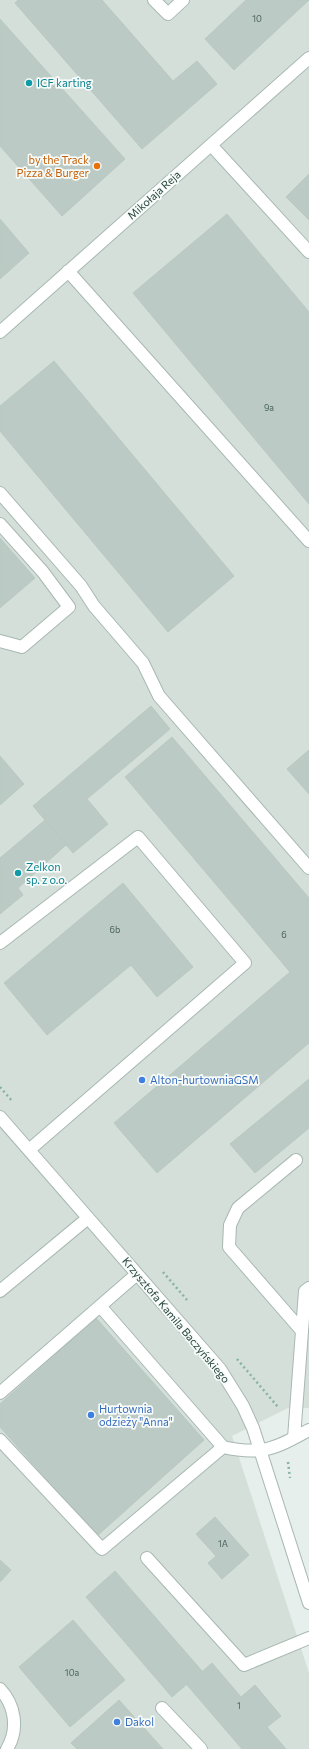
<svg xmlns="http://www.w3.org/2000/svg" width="309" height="1749" font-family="Commissioner,sans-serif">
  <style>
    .built { fill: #d4dfda }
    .building { fill: #bbcac4; stroke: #b8c9c2 }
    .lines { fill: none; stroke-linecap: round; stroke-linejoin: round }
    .minor-casing { stroke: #a8b8b2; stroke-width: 14 }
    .path { stroke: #86b3a5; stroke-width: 2.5; stroke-dasharray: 2 3; stroke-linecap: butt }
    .minor { stroke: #fff; stroke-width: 12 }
    .culture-dot { fill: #0f9aa8; stroke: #f7fbf9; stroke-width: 1.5 }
    .food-dot { fill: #e8710a; stroke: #f7fbf9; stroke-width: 1.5 }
    .shop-dot { fill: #3f7fe0; stroke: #f7fbf9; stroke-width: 1.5 }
    .labels { text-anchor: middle; stroke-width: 3.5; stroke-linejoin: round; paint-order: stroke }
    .number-label { font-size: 9px; fill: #4a645c }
    .culture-label { font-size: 11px; fill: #0d838f; stroke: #f7fbf9; text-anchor: start }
    .food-label { font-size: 11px; fill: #c56008; stroke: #f7fbf9; text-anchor: end }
    .street-label { font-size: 11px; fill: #24423a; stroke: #f7fbf9 }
    .shop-label { font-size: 11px; fill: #366cbe; stroke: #f7fbf9; text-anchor: start }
  </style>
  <rect width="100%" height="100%" fill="#e6efeb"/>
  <path class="built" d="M0,0H309V1408H288L232,1436L309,1673V1749H0Z"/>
  <path class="building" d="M18,0H102L173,81L197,61L217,84L142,149L15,3Z
    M246,0H309L234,70L205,39Z
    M0,19L125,159L62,216L0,146Z
    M309,174V220L286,197Z
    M227,214L309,312V504L133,293Z
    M0,219L29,253L0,279Z
    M54,361L234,576L168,632L0,431V406Z
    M0,538L35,578L0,608Z
    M151,706L170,729L87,799L108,824L73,853L33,806Z
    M172,737L309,898V1043L157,1173L114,1123L290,972L125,777Z
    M309,750V794L287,769Z
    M0,756L24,784L0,805Z
    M45,820L66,845L18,888L23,895L0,914V858Z
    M123,883L193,967L157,997L131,965L47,1035L4,983Z
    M309,1079V1128L255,1173L230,1144Z
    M96,1318L204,1440L97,1536L0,1427V1404Z
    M215,1517L249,1555L222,1579L208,1563L216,1556L196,1534Z
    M0,1560L11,1570L0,1582Z
    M115,1571L202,1671L172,1697L86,1597Z
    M73,1620L125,1680L70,1727L19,1667Z
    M212,1663L241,1697L255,1685L281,1716L267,1727L286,1749H242L187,1685Z
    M119,1700L163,1749H77L71,1743Z"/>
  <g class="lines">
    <defs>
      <path id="minor" d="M154,0L168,14L183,0
        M211,145L309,252
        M68,271L309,541
        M0,332L309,58
        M0,493L81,586L94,606L143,663L159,696L309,868
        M0,524L43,572L69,607L22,647L0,641
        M0,943L138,837L245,963L29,1150
        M0,1117L220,1369L243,1406L253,1428L309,1603
        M296,1160L238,1208L230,1225L229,1247L302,1331
        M0,1291L88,1218
        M100,1306L223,1447
        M0,1393L137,1274
        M294,1438L305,1291L309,1288
        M0,1440L102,1549L223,1447C262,1456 276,1448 309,1430
        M147,1558L244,1665L309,1638
        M0,1689C15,1705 19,1729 7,1749
        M162,1708L201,1749"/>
    </defs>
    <use href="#minor" class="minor-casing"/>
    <path class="path" d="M0,1087L13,1102
      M163,1272L187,1300
      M237,1359L278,1407
      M288,1462L290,1478"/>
    <use href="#minor" class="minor"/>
  </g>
  <g class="culture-dot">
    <circle cx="29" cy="83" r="4"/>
    <circle cx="18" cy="873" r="4"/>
  </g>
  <circle class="food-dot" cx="97" cy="166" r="4"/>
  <g class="shop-dot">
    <circle cx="142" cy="1080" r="4"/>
    <circle cx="91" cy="1415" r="4"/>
    <circle cx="117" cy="1722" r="4"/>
  </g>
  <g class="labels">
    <g class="number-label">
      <text x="257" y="22">10</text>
      <text x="269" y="411">9a</text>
      <text x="115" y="933">6b</text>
      <text x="284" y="938">6</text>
      <text x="223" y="1547">1A</text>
      <text x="72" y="1676">10a</text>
      <text x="239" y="1709">1</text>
    </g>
    <g class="culture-label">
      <text x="37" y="87">ICF karting</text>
      <text x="26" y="871">Zelkon<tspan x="26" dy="13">sp. z o.o.</tspan></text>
    </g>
    <g class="food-label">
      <text x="89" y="164">by the Track<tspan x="89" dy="13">Pizza &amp; Burger</tspan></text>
    </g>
    <g class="street-label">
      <text transform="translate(154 195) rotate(-42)" y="4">Mikołaja Reja</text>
      <text transform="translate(176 1320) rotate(50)" y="4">Krzysztofa Kamila Baczyńskiego</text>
    </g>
    <g class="shop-label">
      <text x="150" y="1084">Alton-hurtowniaGSM</text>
      <text x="99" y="1413">Hurtownia<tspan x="99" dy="13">odzieży "Anna"</tspan></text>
      <text x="125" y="1726">Dakol</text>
    </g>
  </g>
</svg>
